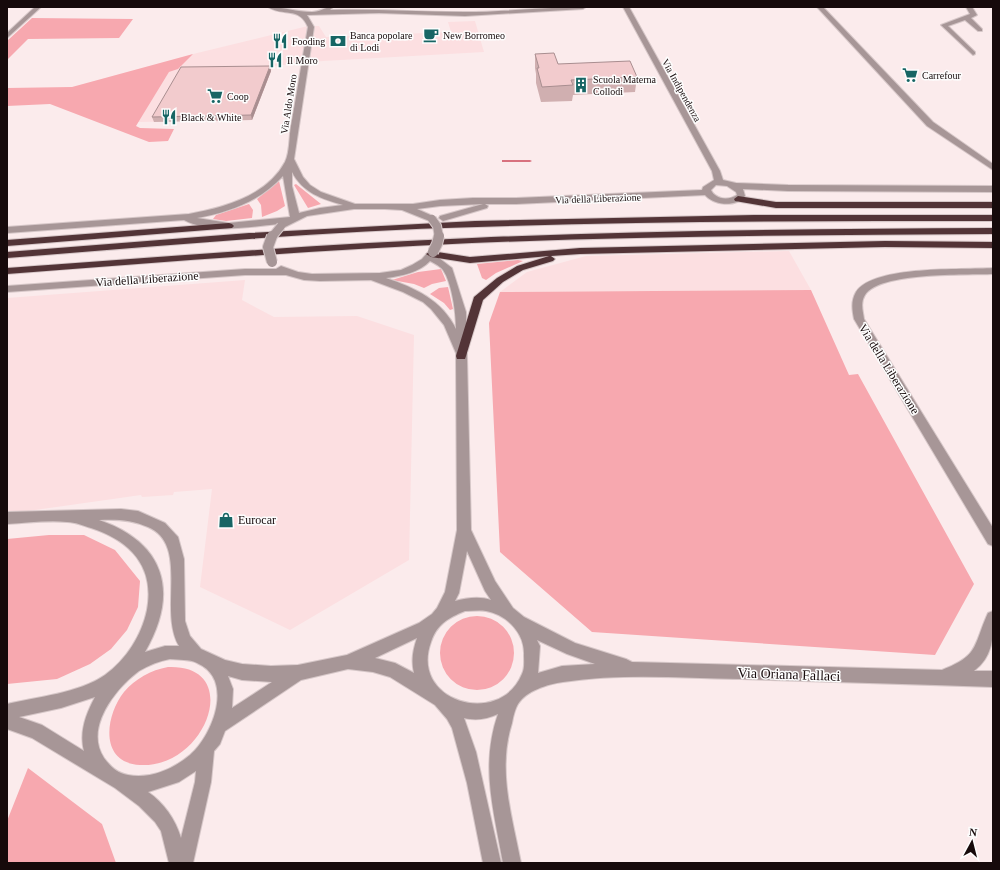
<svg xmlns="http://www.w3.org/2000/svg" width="1000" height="870" font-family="Georgia,serif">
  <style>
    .built { fill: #fcdfe1 }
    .green { fill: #f7a8af }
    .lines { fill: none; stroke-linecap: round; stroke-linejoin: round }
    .stream { fill: #d8717e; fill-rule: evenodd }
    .minor-casing { stroke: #d6c7c8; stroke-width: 2 }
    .highway-casing { stroke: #d6c7c8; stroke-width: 2 }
    .minor { fill: #a79697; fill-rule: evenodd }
    .highway { fill: #533437; fill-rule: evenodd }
    .minor-bridge-far1-casing { stroke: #d6c7c8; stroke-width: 10; stroke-linecap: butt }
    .minor-bridge-casing { stroke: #d6c7c8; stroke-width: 12; stroke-linecap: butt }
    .minor-bridge-far1 { stroke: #a79697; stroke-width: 8 }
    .minor-bridge { stroke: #a79697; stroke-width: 10 }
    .wall { fill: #d0afb0 }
    .shaded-wall { fill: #a98e90 }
    .building { fill: #f2cbcd; stroke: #a98e90 }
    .labels { text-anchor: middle; stroke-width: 3; stroke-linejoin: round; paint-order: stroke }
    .far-poi-label { font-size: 10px; fill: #160a0b; stroke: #fdfdfd; text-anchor: start }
    .far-street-label { font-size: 10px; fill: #160a0b; stroke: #fdfdfd }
    .street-label { font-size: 12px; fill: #160a0b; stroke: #fdfdfd }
    .poi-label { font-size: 12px; fill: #160a0b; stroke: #fdfdfd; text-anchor: start }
    .near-street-label { font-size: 14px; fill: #160a0b; stroke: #fdfdfd }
  </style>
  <rect width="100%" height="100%" fill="#fbebec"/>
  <path class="built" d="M475,21L484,52L323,61L273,66L252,120L138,122L169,72L178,69L193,54L308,26H319L326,37L451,32L448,22Z
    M789,251L811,290L500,292L527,272L586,256Z
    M245,280L242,300L274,317L357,316L414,335L409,560L290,630L200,587L212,489L174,492L173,495L142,497L141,495L7,514V298Z"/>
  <path class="green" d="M32,18L133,19L119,38L28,39L7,60V41Z
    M193,54L178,69L169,72L136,126L140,128L174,129L168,141L149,142L50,104L7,106V88L72,87Z
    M279,181L285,206L277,211L262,217L261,205L257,199Z
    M296,184L321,204L308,208L294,185Z
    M249,204L253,210L252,218L226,221L213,219L216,215Z
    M518,260L523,261L496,273L486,280L482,278L477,264Z
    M441,269L446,281L432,284L424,288L414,284L392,280L418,272Z
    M448,287L453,309L450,310L444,303L430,294L439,288Z
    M811,290L849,375L858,374L974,584L935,655L592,632L500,552L489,323L500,292Z
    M49,535H84L115,550L140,581L138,607L127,630L111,649L90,664L57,679L7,684V539Z
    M440 653a37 37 0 1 1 74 0a37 37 0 1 1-74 0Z
    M168,667C245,664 206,769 140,765C99,763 105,716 124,692C135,679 151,670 168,667Z
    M28,768L102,824L116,863H7V821Z"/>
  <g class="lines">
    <path class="stream" d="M502,160H530L532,161L530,162H502Z"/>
    <defs>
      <path id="minor" d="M35,7H41L7,38V33Z
        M268,7C283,7 297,12 312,12C320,12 325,7 333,7L330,10C375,9 419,12 464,12C505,12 545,7 586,7L583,9L465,16L379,13L307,15L314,27L294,159L303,177L310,185L321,192L355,204H413L440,200L473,198H516L702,190L703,187L714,180L712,171L623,7H629L720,171L723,180L736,183L788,185L993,186V192L788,191L743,189L745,196C735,208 714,205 705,195L516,204H485L488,206L487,208L443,221L439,218L440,216L483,204L440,206L417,209L435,217L436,219L432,222L402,210L385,209H354L307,216L281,229L276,226L278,224C250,227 210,234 184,220L7,233V227L189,214C223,208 267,196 285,162C290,152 289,137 291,126C297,93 302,60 308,27C299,6 283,17 268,7ZM292,172C303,193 322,199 343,205L320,208L299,213L292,186ZM283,176L290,217L229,223L197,218C230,212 260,201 283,176ZM716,185L727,186L736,192L737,195C728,201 715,199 711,190Z
        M817,7H823L933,122L993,164V170L927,126Z
        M966,7H972L977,15L971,18L982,29V31H978L965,20L948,26L975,52V54L973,55L941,25L970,14Z
        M433,249L438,252L435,255L452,268L466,312L471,530L495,581L513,608L524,617L575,643L626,659L632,662L942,670C980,655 973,646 988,613L993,611C993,634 995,655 974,671H993V687C909,684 825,682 741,679C682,678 622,673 563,682C548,684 526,691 518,704C515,709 513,717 512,723C497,770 512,816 521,863H503C494,811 480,766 498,714C487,719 477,721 464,718L476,752L501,863H483L467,783L452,728L447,719L435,705L390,677L373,672L348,669L301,680L225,731L220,744L214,751L211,782L193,863H169L161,831L155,822L139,806L115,788L32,738L7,729V704C37,697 79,693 105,675C126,660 142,635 147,610C155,567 131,541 91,528C84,526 75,522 67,522C48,520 27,523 7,524V512L121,509L138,511L165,523L178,537L184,559L185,621L190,636L201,649L225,660L242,664L271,666L298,665L347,655L419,623L432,614L437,608L445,592L457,530L456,353L444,325L431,309L423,302L403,292L371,280L320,281L304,280L286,275H245L7,292V286L245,269H276L281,266L298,272L312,274L380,273L401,270L412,265L422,259L430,250ZM430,261C434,263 440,266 443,270C452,283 456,313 456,329C442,300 415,288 386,278C402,276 420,272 430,261ZM99,520C117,519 132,520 148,527C190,545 158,611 179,646H165L145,652C179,593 166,543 99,520ZM467,551L485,591L491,600C480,596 466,598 455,601L459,593ZM465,611C472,611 480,610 486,611C508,615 525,634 524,655C524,661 525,668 522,674C500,728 409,702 431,642C437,624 448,618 465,611ZM417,638C413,650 411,660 414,673L395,663L375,658ZM537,640L567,654L595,664L562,666L538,673L540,646ZM170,659C178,660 190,659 197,663C235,679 213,735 190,755C173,769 151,779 128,775C117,773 111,767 104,758C84,728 115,689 139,671C149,665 159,661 170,659ZM228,676L242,680L272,682L232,708L233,689ZM95,697C86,714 79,732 84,751L42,725L19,717L61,708ZM196,771L195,782L181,838C175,819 164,803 148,792L179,782Z
        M993,268V274C966,275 879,272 865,295C860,303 863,311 864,319L993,528V546L988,544L854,319C852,309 851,301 856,292C873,265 963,270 993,268Z"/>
      <path id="highway" d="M738,196L776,202H993V208H776L735,201L734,199Z
        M754,215H993V221C821,221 649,221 477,227C320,231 163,246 7,258V252L249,233L475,221Z
        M229,223L232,224L234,226L232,228L7,246V240Z
        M993,228V234C819,235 646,236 472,243C317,250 162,262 7,274V268C162,257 317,244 472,238C646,230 819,229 993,228Z
        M885,241L993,242V248L885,247L580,254L551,256L555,259L553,261L523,270L503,282L483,300L466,356L465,359H457L456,356L474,297L497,278L517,266L549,256L470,263L431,257L426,254L431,251L470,257L580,248Z"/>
    </defs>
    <use href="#minor" class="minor-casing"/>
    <use href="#highway" class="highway-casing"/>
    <use href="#minor" class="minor"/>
    <use href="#highway" class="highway"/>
    <defs>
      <path id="minor-bridge-far1" d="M432,219L437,226L439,237
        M272,237L281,226"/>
      <path id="minor-bridge" d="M433,252L437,244L439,236
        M272,262L268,247L272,236"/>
    </defs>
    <use href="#minor-bridge-far1" class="minor-bridge-far1-casing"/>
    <use href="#minor-bridge" class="minor-bridge-casing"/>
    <use href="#minor-bridge-far1" class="minor-bridge-far1"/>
    <use href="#minor-bridge" class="minor-bridge"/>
  </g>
  <path class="wall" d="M535,54L558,64L637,77L635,92L573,95L572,101L541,102L536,83V74L535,68Z
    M270,66L271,71L252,120L154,122L152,117Z"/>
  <path class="shaded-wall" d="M270,66L271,71L252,120L251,115Z"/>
  <path class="building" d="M554,53L558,64L630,61L637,77L571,80L573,85L542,87L537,68H539L535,54Z
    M270,66L251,115L152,117L181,67Z"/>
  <defs>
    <symbol id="cafe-bare" viewBox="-9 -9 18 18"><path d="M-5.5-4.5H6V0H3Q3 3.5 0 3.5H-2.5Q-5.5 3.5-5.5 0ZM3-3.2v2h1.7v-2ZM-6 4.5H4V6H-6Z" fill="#176564" stroke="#fdfdfd" stroke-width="2.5" paint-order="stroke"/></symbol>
    <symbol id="restaurant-bare" viewBox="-9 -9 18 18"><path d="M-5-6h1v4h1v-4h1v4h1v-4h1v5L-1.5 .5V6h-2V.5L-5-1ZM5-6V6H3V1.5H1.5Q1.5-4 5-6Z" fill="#176564" stroke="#fdfdfd" stroke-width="2.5" paint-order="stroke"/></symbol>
    <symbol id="bank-bare" viewBox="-9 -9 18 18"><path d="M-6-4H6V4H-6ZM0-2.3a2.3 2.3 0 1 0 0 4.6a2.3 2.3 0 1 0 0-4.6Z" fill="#176564" stroke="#fdfdfd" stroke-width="2.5" paint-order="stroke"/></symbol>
    <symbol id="supermarket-bare" viewBox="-9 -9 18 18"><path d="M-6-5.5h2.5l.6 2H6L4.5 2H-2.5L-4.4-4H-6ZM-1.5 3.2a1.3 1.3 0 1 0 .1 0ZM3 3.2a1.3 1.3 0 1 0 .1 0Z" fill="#176564" stroke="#fdfdfd" stroke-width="2.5" paint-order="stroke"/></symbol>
    <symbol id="building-bare" viewBox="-9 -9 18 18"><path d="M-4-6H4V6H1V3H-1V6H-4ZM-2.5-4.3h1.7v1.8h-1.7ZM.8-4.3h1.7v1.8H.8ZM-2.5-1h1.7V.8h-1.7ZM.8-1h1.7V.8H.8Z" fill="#176564" stroke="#fdfdfd" stroke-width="2.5" paint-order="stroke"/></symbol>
    <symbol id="shop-bare" viewBox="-9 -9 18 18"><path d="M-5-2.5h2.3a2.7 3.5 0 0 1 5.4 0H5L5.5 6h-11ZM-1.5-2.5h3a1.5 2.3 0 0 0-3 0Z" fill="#176564" stroke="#fdfdfd" stroke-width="2.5" paint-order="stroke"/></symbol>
  </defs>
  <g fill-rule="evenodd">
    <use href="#cafe-bare" x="420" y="24" width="22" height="22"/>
    <use href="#restaurant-bare" x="269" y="30" width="22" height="22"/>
    <use href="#bank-bare" x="327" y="30" width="22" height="22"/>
    <use href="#restaurant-bare" x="264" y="49" width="22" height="22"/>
    <use href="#supermarket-bare" x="899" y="64" width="22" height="22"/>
    <use href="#building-bare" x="570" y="74" width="22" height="22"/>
    <use href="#supermarket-bare" x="204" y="85" width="22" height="22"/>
    <use href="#restaurant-bare" x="158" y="106" width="22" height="22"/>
    <use href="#shop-bare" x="215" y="509" width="22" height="22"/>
  </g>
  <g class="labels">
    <g class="far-poi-label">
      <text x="350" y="39">Banca popolare<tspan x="350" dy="12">di Lodi</tspan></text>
      <text x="443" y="39">New Borromeo</text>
      <text x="292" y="45">Fooding</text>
      <text x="287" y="64">Il Moro</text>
      <text x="922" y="79">Carrefour</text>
      <text x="593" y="83">Scuola Materna<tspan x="593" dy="12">Collodi</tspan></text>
      <text x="227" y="100">Coop</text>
      <text x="181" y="121">Black &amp; White</text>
    </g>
    <g class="far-street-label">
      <text transform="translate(682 90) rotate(61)" y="4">Via Indipendenza</text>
      <text transform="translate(288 104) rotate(-81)" y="4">Via Aldo Moro</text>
      <text transform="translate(598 198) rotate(-2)" y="4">Via della Liberazione</text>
    </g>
    <g class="street-label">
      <text transform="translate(147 279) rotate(-4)" y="4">Via della Liberazione</text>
      <text transform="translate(889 369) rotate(58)" y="4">Via della Liberazione</text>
    </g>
    <g class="poi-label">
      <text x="238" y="524">Eurocar</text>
    </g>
    <g class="near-street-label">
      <text transform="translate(789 674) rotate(2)" y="5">Via Oriana Fallaci</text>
    </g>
  </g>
  <rect width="1000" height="870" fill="none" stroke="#160a0b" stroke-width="16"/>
  <g transform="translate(972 842) rotate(7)" stroke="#fdfdfd" stroke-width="3" paint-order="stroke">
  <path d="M0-3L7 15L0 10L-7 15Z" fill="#160a0b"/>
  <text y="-6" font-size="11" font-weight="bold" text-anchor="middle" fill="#160a0b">N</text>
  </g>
</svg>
